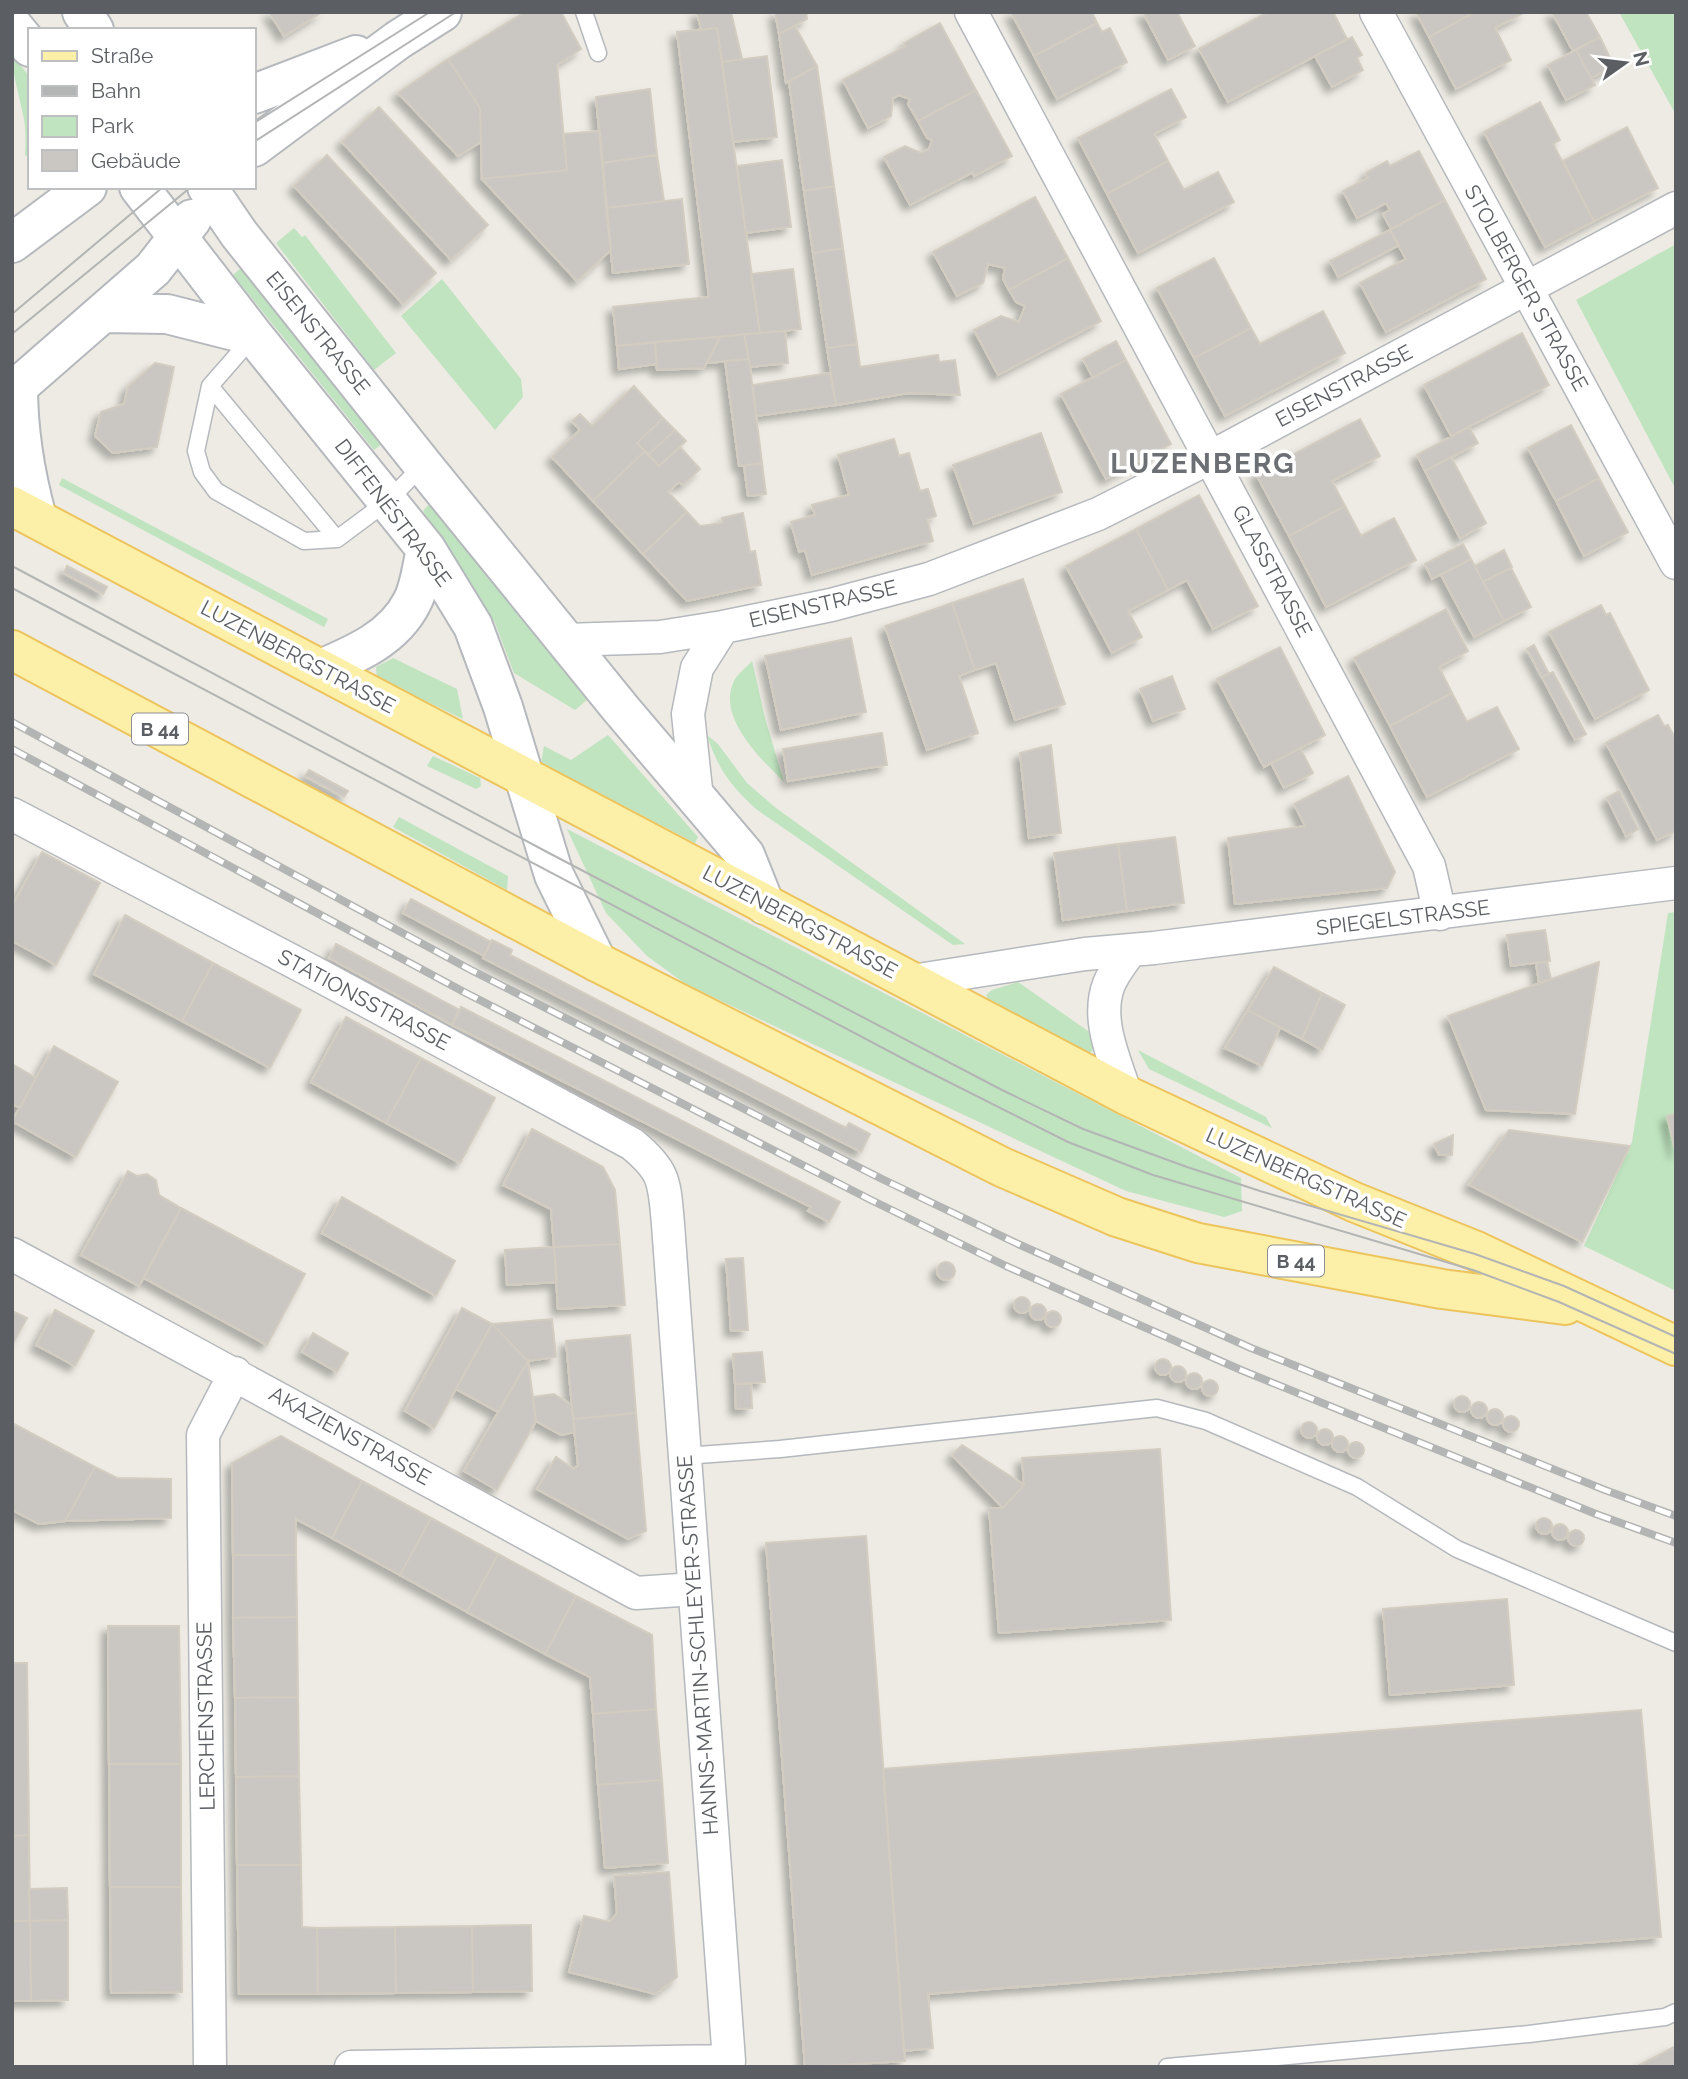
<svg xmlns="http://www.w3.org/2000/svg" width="1688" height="2079" font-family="Raleway,sans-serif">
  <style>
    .green { fill: #c0e4c0 }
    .building { fill: #cac7c2; stroke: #d2ccc1; stroke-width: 2; filter: url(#shadow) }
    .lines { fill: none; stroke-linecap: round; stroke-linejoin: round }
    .service-casing { stroke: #b5b8bd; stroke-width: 19 }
    .minor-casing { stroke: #b5b8bd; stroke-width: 35 }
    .tertiary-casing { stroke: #b5b8bd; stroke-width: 42 }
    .primary-casing { stroke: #edc45c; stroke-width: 42 }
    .service { stroke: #fff; stroke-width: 16 }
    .minor { stroke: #fff; stroke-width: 32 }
    .tertiary { stroke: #fff; stroke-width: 38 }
    .primary { stroke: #fcefa8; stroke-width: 38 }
    .tram { stroke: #b3b4b4; stroke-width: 2 }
    .rail-casing { stroke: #b3b4b4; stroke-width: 8 }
    .rail { stroke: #fff; stroke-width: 5; stroke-dasharray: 16; stroke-linecap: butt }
    .labels { text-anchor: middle; stroke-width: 7; stroke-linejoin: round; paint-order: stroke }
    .shield { fill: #fff; stroke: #8c8e92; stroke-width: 2 }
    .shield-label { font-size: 19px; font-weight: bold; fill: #5b5e63 }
    .street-label { font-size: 21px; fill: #5b5e63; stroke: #fff }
    .district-label { font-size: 28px; font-weight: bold; letter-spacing: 2px; fill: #6c7075; stroke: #fff }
  </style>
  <defs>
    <filter id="shadow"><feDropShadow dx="-6" dy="6" stdDeviation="3.5" flood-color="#0004"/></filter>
  </defs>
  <rect width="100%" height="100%" fill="#edebe3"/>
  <path class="green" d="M1619,12H1676V115Z
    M12,53L30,78V154L25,156C26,140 26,125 22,110C18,90 12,73 12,53Z
    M294,228L302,237L305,235L396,353L374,370L276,243Z
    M1676,244V490L1576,300Z
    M241,268L383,443L374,450L233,275Z
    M442,279L521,379L523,397L495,430L401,316Z
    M62,478L328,619L324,627L59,485Z
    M429,504L587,700L575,710L514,673L495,623L423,511Z
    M393,658L457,689L463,719L377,678L376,667Z
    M752,661L765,718L784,782C762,760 716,717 734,681C737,674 747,667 752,661Z
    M608,735L698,837L695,843L541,763L544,746L571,760Z
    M707,735L718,744L747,783L776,808L965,944L953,945L756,809C730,785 718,769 707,735Z
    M433,756L480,778L481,786L476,789L427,766Z
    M399,817L508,876L507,890L393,827Z
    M567,829L1241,1178L1242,1211L1224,1217L1126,1191L687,985L647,956L606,913Z
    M1676,912V1291L1584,1246L1632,1142L1668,913Z
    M1018,982L1088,1031L1095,1048L1089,1054L991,1004L986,995L992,990Z
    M1138,1050L1266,1117L1272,1128L1149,1069Z"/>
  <path class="building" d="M269,12H322L284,36Z
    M525,12H561L581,49L557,65L567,170L482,179L480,108L448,59Z
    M697,12H731L742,59L722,62L717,28L701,30Z
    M775,12H806L807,19L779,34Z
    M1011,12H1092L1097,23L1034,56Z
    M1143,12H1177L1195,46L1168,60Z
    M1268,12H1333L1347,39L1228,102L1199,49Z
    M1416,12H1475L1429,37Z
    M1475,12H1525L1495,28L1511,60L1456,89L1429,37Z
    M1552,12H1586L1600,37L1573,51Z
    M940,23L976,90L918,121L908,104L910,99L899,95L893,98L891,116L868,128L843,80L906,46L904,43Z
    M1097,23L1102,32L1110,28L1127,62L1057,99L1034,56Z
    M795,26L817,66L786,83L779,34Z
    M717,28L760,333L617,346L613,307L709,297L677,32Z
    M1352,37L1362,55L1357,58L1363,70L1332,87L1315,56Z
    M1600,37L1614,66L1591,78L1576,50Z
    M1576,50L1595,85L1566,100L1548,65Z
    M767,56L777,137L733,142L722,62Z
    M448,59L480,108L481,142L458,156L398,93Z
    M817,66L834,186L804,191L789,82Z
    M650,89L657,155L602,163L596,97Z
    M1171,89L1186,117L1154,134L1168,161L1107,194L1078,138Z
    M976,90L1012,156L974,176L973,172L910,205L884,157L905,146L921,153L929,149L932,140L927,138L918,121Z
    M1540,102L1560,140L1553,144L1594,221L1545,247L1484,132Z
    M379,107L488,225L451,260L342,142Z
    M1627,127L1658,188L1594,221L1563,161Z
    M600,131L611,250L577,281L482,179L567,170L563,134Z
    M1419,151L1445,200L1391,229L1383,214L1390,210L1386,203L1357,218L1343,191L1368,178L1366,173L1387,161L1390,166Z
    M327,155L436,273L403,304L294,186Z
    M657,155L664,201L606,208L602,163Z
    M782,160L791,227L746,233L737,166Z
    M1168,161L1184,190L1218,172L1234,202L1138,253L1107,194Z
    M834,186L843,248L813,253L804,191Z
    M1035,197L1068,258L1009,290L1003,279L1005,268L988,264L983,283L957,296L933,252Z
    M682,199L689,264L613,273L606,208Z
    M1445,200L1486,279L1386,332L1360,283L1406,259L1390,230Z
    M1390,230L1399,245L1338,277L1330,261Z
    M843,248L857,344L827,348L813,253Z
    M1068,258L1101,321L998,375L974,330L1001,316L1019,322L1025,306L1016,302L1009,290Z
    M1214,258L1251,328L1194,358L1157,288Z
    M793,269L801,329L760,333L751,274Z
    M1323,311L1345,353L1225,416L1194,358L1251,328L1260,344Z
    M785,331L788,363L750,367L744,334Z
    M1522,333L1549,385L1451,436L1424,385Z
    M744,334L749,359L707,363L720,337Z
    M720,337L704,368L657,370L655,342Z
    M1116,341L1126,360L1093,378L1083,359Z
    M655,342L657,364L619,369L617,346Z
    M857,344L860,367L938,355L939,362L955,360L960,395L909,393L836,405L827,348Z
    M749,359L762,463L739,466L725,361Z
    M1126,360L1171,444L1106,479L1061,394Z
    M155,363L174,367L157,447L113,453L95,436L101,412L124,404L128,387Z
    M830,373L836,405L756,416L753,385Z
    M634,386L663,418L637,443L645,451L593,501L552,457L580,430L572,421L580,414L592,426Z
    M663,418L675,430L648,455L637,443Z
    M1360,419L1380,456L1332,481L1345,506L1289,536L1256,474Z
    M1571,425L1599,478L1556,501L1528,448Z
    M1469,427L1478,443L1425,471L1417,455Z
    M675,430L686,441L659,466L648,455Z
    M1041,433L1062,492L974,524L953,465Z
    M894,439L899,456L909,453L920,491L928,489L936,516L927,519L933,541L812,575L805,550L799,552L791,522L815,515L812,505L849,495L838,455Z
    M680,447L700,469L683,485L679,482L668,492L687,512L643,554L593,501L645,451L659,466Z
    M1451,457L1486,523L1460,538L1425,471Z
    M762,463L766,494L748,496L744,466Z
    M1599,478L1628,532L1584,556L1556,501Z
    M1199,495L1258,606L1213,629L1187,580L1168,590L1136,529Z
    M1345,506L1361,536L1394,518L1416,560L1326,607L1289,536Z
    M687,512L700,526L723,523L722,518L743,513L750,552L755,551L761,585L687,601L643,554Z
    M1136,529L1168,590L1128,611L1142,637L1112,653L1066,566Z
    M1463,544L1471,559L1432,579L1425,564Z
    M1504,550L1512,567L1483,582L1475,566Z
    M1471,559L1504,621L1474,637L1441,575Z
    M67,566L107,587L103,594L64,573Z
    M1511,568L1531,607L1504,621L1483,582Z
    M1023,579L1065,704L1015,720L996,663L975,670L952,603Z
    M952,603L975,670L959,676L978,733L927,750L885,626Z
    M1601,605L1606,615L1610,613L1649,690L1595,719L1549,632Z
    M1446,609L1468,651L1439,667L1452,693L1390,726L1354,658Z
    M851,638L866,712L781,730L765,656Z
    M1534,645L1549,674L1542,677L1527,649Z
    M1280,647L1325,735L1264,767L1217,679Z
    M1553,672L1586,734L1575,740L1542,677Z
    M1172,676L1185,709L1153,721L1140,689Z
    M1452,693L1467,722L1497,707L1519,749L1427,797L1390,726Z
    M1658,715L1664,726L1668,725L1676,740V831L1657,840L1606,743Z
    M882,733L887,765L788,781L783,749Z
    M1051,745L1061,833L1029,838L1020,753Z
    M1300,748L1313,773L1284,788L1271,763Z
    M309,770L348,791L344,797L305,776Z
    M1348,776L1395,872L1387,888L1235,904L1228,838L1305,826L1294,804Z
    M1619,791L1638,829L1626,836L1607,798Z
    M1175,837L1184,903L1127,911L1118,844Z
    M1118,844L1127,911L1063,920L1054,853Z
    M42,852L100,883L56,965L12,941V906Z
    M411,899L491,942L484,956L403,913Z
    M125,915L213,963L182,1021L94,974Z
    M1545,930L1550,961L1511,966L1507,935Z
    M492,940L512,950L510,955L846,1128L849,1123L870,1134L861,1152L483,958Z
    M336,944L456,1008L459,1010L452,1025L329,958Z
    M1547,962L1551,979L1539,983L1536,963Z
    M1599,962L1575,1114L1486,1110L1448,1016Z
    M213,963L301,1010L270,1068L182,1021Z
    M1274,967L1322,993L1302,1039L1248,1010Z
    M1322,993L1345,1005L1322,1050L1302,1039Z
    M461,1007L840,1202L829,1222L808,1211L811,1207L452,1025Z
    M1248,1010L1280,1028L1262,1066L1225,1048Z
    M346,1017L421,1058L386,1123L311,1082Z
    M54,1046L118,1082L76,1157L12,1121Z
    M421,1058L495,1098L460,1163L386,1123Z
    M12,1064L36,1078L20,1108L12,1104Z
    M1676,1114V1154L1667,1116Z
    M532,1129L603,1167L615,1190L620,1244L554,1247L551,1209L503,1185Z
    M1509,1130L1630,1146L1582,1242L1469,1185Z
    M1453,1135L1452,1155H1439L1434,1144Z
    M128,1171L137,1176L147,1174L156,1180L159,1195L181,1208L139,1286L81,1255Z
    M342,1197L455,1261L436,1296L322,1233Z
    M181,1208L305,1274L267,1345L144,1278Z
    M620,1244L625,1305L558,1309L554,1247Z
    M554,1247L557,1282L507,1285L505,1250Z
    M743,1258L748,1330L731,1331L726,1259Z
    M937 1271a9 9 0 1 1 18 0a9 9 0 1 1-18 0Z
    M1014 1305a8 8 0 1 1 16 0a8 8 0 1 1-16 0Z
    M1030 1312a8 8 0 1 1 16 0a8 8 0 1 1-16 0Z
    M462,1308L492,1324L434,1428L405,1411Z
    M55,1310L94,1331L75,1366L36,1345Z
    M1045 1319a8 8 0 1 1 16 0a8 8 0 1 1-16 0Z
    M12,1311L27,1318L12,1345Z
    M552,1319L556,1357L528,1361L492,1324Z
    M492,1324L528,1361L498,1412L456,1389Z
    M313,1333L348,1353L337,1372L302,1352Z
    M630,1335L636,1413L573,1419L566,1341Z
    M762,1352L765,1382L735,1384L733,1354Z
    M1155 1367a8 8 0 1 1 16 0a8 8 0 1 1-16 0Z
    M528,1361L536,1421L497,1490L464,1471Z
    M1170 1374a8 8 0 1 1 16 0a8 8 0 1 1-16 0Z
    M1186 1381a8 8 0 1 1 16 0a8 8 0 1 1-16 0Z
    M1202 1388a8 8 0 1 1 16 0a8 8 0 1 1-16 0Z
    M751,1383L752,1408L736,1409L735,1384Z
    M554,1394L572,1405L575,1432L561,1435L536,1421L533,1397Z
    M1454 1404a8 8 0 1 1 16 0a8 8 0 1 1-16 0Z
    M1471 1410a8 8 0 1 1 16 0a8 8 0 1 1-16 0Z
    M1487 1417a8 8 0 1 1 16 0a8 8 0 1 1-16 0Z
    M636,1413L646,1531L628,1539L537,1489L556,1457L574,1469L578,1465L573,1419Z
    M1503 1424a8 8 0 1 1 16 0a8 8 0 1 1-16 0Z
    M1301 1430a8 8 0 1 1 16 0a8 8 0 1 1-16 0Z
    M12,1423L95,1467L65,1521L39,1524L12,1510Z
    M1317 1437a8 8 0 1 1 16 0a8 8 0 1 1-16 0Z
    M1332 1444a8 8 0 1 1 16 0a8 8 0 1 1-16 0Z
    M281,1436L362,1481L332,1538L296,1519V1555H233L232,1463Z
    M1348 1450a8 8 0 1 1 16 0a8 8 0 1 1-16 0Z
    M962,1445L1024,1485L1003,1508L952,1455Z
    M1160,1449L1171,1620L999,1633L989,1508H1003L1024,1485L1022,1458Z
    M95,1467L117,1478L171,1479V1518L65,1521Z
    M362,1481L431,1518L400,1575L332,1538Z
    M1536 1526a8 8 0 1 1 16 0a8 8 0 1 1-16 0Z
    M431,1518L498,1554L467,1612L400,1575Z
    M1552 1532a8 8 0 1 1 16 0a8 8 0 1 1-16 0Z
    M1568 1538a8 8 0 1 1 16 0a8 8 0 1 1-16 0Z
    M866,1536L905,2061L805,2067L766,1543Z
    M498,1554L576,1596L545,1654L467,1612Z
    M233,1555H296L297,1617L233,1618Z
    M576,1596L652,1635L656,1709L593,1714L590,1677L545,1654Z
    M1507,1599L1514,1685L1390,1695L1383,1609Z
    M297,1617L298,1697L235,1698L233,1618Z
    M108,1626H179L181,1764H109Z
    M12,1663H27L29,1835L12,1836Z
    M298,1697L299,1776L236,1777L235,1698Z
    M656,1709L662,1780L598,1785L593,1714Z
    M1641,1710L1661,1937L928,1994L933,2048L904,2051L883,1769Z
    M109,1764H181V1887H110Z
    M299,1776L301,1865H237L236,1777Z
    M662,1780L668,1863L605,1868L598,1785Z
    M29,1835L30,1921H12V1836Z
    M237,1865H301L302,1927L317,1928L318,1994H239Z
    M669,1872L677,1977L655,1994L569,1972L584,1916L610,1922L617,1913L614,1876Z
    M110,1887H181L182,1992L111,1993Z
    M67,1888L68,1920L30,1921L29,1889Z
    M68,1920V2000L31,2001L30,1921Z
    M12,1921H30L31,2001H12Z
    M531,1925L532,1991L473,1992L472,1926Z
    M472,1926L473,1992L396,1993L395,1927Z
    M395,1927L396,1993L318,1994L317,1928Z
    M1676,2046V2067H1636Z"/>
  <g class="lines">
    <defs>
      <path id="service" d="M584,12L598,53
        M252,338L210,386L196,451L202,472L216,491L304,541L337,539L388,501L423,465
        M210,386L337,539
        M684,1456L780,1449L1157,1408L1206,1421L1357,1487L1457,1549L1676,1643
        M1167,2067L1529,2034L1665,2017L1676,2012"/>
      <path id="minor" d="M971,12L1429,866L1440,914
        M1376,12L1676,563
        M565,640L660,637L723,627L831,605L929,579L1098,514L1211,457L1676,208
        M697,799L688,714L697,668L723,627
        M12,814L313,972L632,1144C666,1172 664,1182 668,1224L729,2061L351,2067
        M912,981L1085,954L1154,948L1676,883
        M1126,1095C1115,1060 1095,1020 1109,984C1114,972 1123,961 1130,951
        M12,1254L636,1593L694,1589
        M210,2067L203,1435L235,1373"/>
      <path id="tertiary" d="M82,12L94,30
        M12,25L30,47
        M254,94L356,55
        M254,147L398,40L442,12
        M139,187L254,336L426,549L473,626L503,707L554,875L597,962
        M207,187L239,234L423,465L621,709L745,855L765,905
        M12,243L87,187
        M104,313L167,314L254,336
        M18,387C18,433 25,474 37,518
        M12,392L153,269L192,219
        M321,669C356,654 394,638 412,602C420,587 422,566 426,549"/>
      <path id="primary" d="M12,506L1126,1095L1354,1202L1476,1251L1676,1346
        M12,650L597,962L1002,1167L1117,1217L1198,1243L1442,1289L1565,1305"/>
    </defs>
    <use href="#service" class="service-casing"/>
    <use href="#minor" class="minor-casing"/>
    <use href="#tertiary" class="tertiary-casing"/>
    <use href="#primary" class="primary-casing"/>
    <use href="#service" class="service"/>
    <use href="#minor" class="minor"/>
    <use href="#tertiary" class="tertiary"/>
    <use href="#primary" class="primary"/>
    <path class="tram" d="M254,123L430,12
      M254,142L456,12
      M12,314L163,187
      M12,334L191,187
      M12,566L547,852L1002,1090L1083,1129L1187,1167L1260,1191L1475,1254L1564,1286L1676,1337
      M12,588L917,1066L1068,1142L1153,1175L1473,1270L1559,1302L1676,1354"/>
    <defs>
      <path id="rail" d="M12,722L471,970L882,1179L1018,1244L1251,1348L1605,1490L1676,1516
        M12,749L464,992L871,1200L1006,1266L1241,1370L1596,1514L1676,1543"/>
    </defs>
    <use href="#rail" class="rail-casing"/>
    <use href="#rail" class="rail"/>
  </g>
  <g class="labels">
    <g class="shield">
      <rect x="132" y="713.5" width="56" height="31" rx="5"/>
      <rect x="1268" y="1245.5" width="56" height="31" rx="5"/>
    </g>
    <g class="shield-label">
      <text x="160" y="736">B 44</text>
      <text x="1296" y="1268">B 44</text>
    </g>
    <g class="street-label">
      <text transform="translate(1526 288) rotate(61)" y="7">STOLBERGER STRASSE</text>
      <text transform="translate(318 333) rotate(51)" y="7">EISENSTRASSE</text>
      <text transform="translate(1344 386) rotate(-28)" y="7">EISENSTRASSE</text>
      <text transform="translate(393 513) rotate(53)" y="7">DIFFENÉSTRASSE</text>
      <text transform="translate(1272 571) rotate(62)" y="7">GLASSTRASSE</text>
      <text transform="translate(823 604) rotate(-13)" y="7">EISENSTRASSE</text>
      <text transform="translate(298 657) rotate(28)" y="7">LUZENBERGSTRASSE</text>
      <text transform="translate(1403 918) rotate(-7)" y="7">SPIEGELSTRASSE</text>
      <text transform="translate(800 922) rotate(28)" y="7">LUZENBERGSTRASSE</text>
      <text transform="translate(364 1000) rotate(28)" y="7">STATIONSSTRASSE</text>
      <text transform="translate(1306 1178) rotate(24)" y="7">LUZENBERGSTRASSE</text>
      <text transform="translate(350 1436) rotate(29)" y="7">AKAZIENSTRASSE</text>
      <text transform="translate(698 1645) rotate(-94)" y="7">HANNS-MARTIN-SCHLEYER-STRASSE</text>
      <text transform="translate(206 1716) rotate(-91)" y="7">LERCHENSTRASSE</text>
    </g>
    <g class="district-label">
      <text x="1203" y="473">LUZENBERG</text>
    </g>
  </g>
  <rect width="1688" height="2079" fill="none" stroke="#5b5e63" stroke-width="28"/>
  <rect x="28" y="28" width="228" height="161" fill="#ffffff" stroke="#bdbfc1" stroke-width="2"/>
  <rect x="42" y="51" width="35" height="10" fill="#fcefa8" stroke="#bdbfc1" stroke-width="2"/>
  <text x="91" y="63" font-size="21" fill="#5b5e63">Straße</text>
  <rect x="42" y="86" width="35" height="10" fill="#b3b4b4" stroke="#bdbfc1" stroke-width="2"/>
  <text x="91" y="98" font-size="21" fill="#5b5e63">Bahn</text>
  <rect x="42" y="116" width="35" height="21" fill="#c0e4c0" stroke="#bdbfc1" stroke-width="2"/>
  <text x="91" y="133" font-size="21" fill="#5b5e63">Park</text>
  <rect x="42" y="150" width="35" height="21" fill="#cac7c2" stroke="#bdbfc1" stroke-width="2"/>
  <text x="91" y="168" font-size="21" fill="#5b5e63">Gebäude</text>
  <g transform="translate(1625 63) rotate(76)" stroke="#ffffff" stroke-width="5" paint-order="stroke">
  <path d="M0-5L12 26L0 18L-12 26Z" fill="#5b5e63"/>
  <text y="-10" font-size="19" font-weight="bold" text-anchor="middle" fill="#5b5e63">N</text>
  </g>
</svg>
